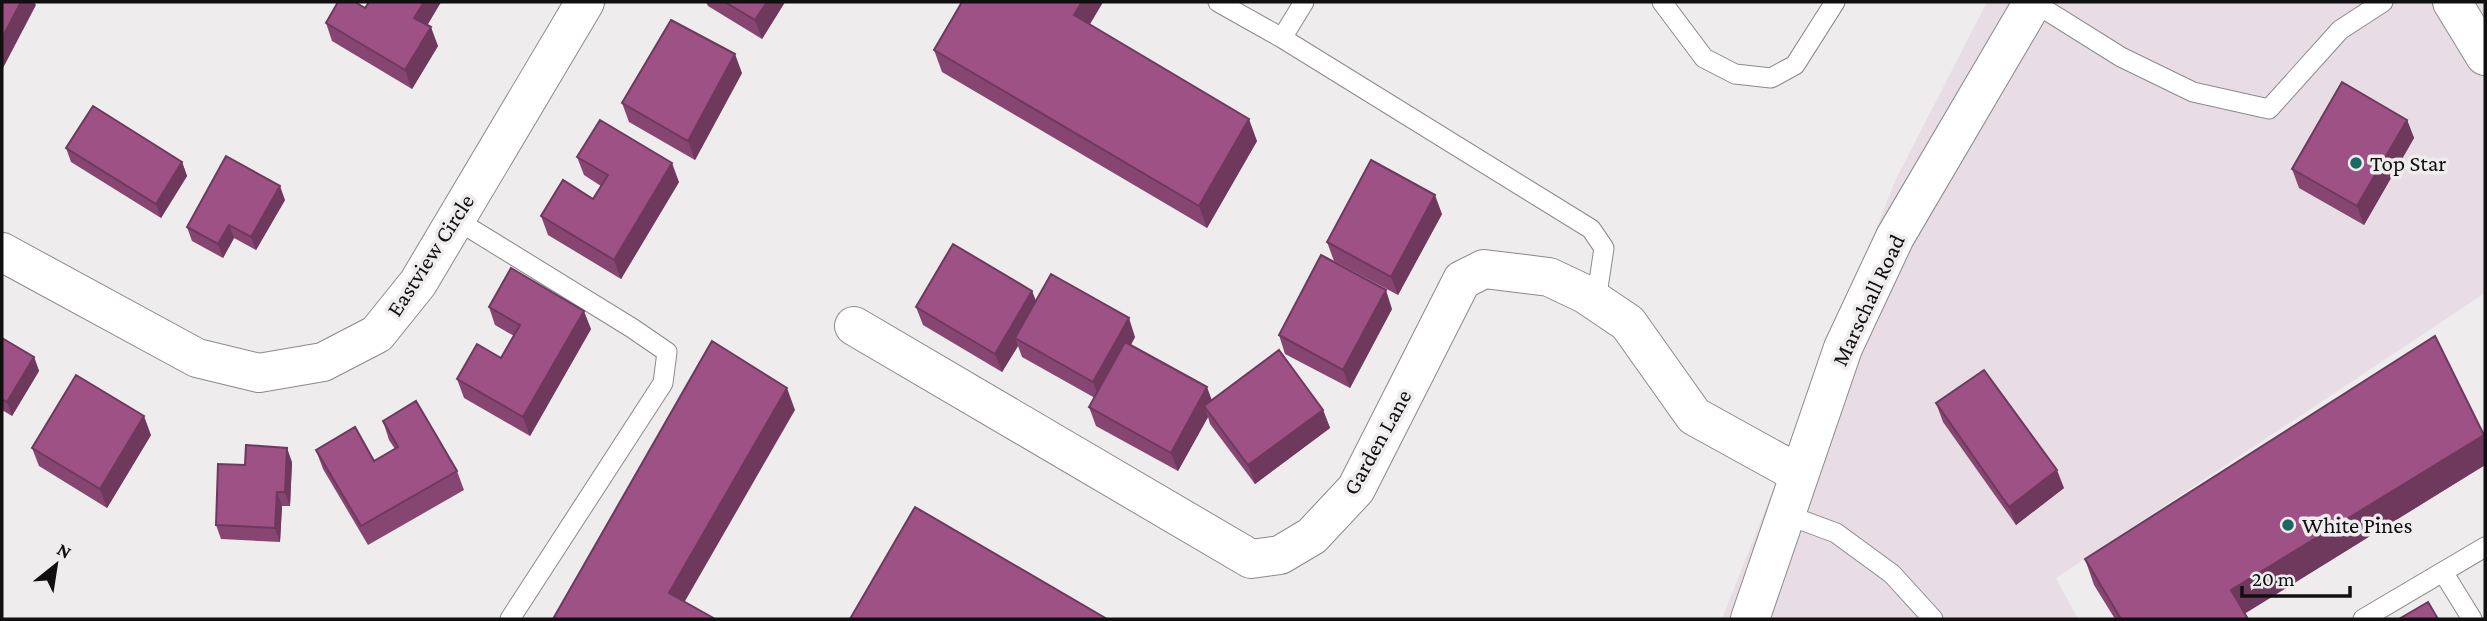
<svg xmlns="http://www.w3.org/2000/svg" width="2487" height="621" font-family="'Crimson Pro',serif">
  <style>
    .built { fill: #e8dde4 }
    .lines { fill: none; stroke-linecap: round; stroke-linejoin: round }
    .service-casing { stroke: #8c898b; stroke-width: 21 }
    .minor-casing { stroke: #8c898b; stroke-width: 40 }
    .tertiary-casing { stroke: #8c898b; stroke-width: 40 }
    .secondary-casing { stroke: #8c898b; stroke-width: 40 }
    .service { stroke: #fff; stroke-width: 19 }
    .minor { stroke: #fff; stroke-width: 38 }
    .tertiary { stroke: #fff; stroke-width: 38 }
    .secondary { stroke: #fff; stroke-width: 38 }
    .wall { fill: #874672 }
    .shaded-wall { fill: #6e395d }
    .building { fill: #9d5185; stroke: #6e395d; stroke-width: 2 }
    .poi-dot { fill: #1c6865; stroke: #efecee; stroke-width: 2.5 }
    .labels { text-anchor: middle; stroke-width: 7; stroke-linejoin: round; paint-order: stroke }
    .poi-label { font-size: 23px; fill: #111011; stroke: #efecee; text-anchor: start }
    .street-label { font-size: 23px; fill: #111011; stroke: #efecee }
  </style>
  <rect width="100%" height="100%" fill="#efecee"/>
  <path class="built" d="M1987,2H2485V293L2056,578L2078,619H1722L1895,181Z"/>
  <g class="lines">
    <defs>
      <path id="service" d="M1218,2L1282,38L1591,229L1604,248L1596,301
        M1662,2L1704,58L1735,74L1771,78L1795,65L1835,2
        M2033,2L2121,57L2193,92L2269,109L2340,30L2383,2
        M1282,38L1304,2
        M455,219L632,328L667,352L663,383L510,619
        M1785,514L1836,533L1892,574L1933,619
        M2443,572L2472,619
        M2363,619L2485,547"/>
      <path id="minor" d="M2,252L197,358L259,373L323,362L377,334L418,283L585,2
        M854,326L1251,559L1280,555L1312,536L1356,489L1462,280L1484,269L1549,277L1585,294L1628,323L1694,416L1799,474"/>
      <path id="tertiary" d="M2452,2L2485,56"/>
      <path id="secondary" d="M1750,619L1843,348L1895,237L2033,2"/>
    </defs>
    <use href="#service" class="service-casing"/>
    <use href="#minor" class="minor-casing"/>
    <use href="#tertiary" class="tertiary-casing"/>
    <use href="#secondary" class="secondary-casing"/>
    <use href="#service" class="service"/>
    <use href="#minor" class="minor"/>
    <use href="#tertiary" class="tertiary"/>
    <use href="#secondary" class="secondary"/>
  </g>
  <path class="wall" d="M441,2L427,25L438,46L412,89L332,41L326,23L365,8Z
    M706,2H785L762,39L708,6Z
    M962,2H1103L1090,24L1257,141L1207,228L942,72L934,50Z
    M742,73L695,160L629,122L622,103Z
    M2407,120L2414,138L2364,225L2299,188L2292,169Z
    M66,148L182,162L187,176L161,218L71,162Z
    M577,157L679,182L621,279L548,235L541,216L593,199L601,186L584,175Z
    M285,200L256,250L234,238L223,258L192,241L187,227Z
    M1442,214L1398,295L1334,261L1327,242Z
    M1032,291L1036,301L1135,337L1131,345L1211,400L1323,410L1330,428L1255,484L1210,424L1208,417L1178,471L1096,426L1089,407L1095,398L1022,357L1018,346L1002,372L923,325L916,307Z
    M489,307L591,329L530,436L464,398L457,379L501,358L514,336L495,325Z
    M1392,309L1350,388L1285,354L1279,335Z
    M2,338L34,357L39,371L12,416L2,410Z
    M1936,403L2064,488L2016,525L1943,422Z
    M383,421L457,471L464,490L368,545L323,469L316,450L374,461L395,449L389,440Z
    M151,435L107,508L39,466L32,448Z
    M292,462L290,506H282L280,542L221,539L216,525Z
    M2485,465L2245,613L2248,619H2115L2094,585L2085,559Z"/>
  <path class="shaded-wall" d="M21,2H34L36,5L2,70V38Z
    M424,2H441L421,36L414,18Z
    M767,2H785L762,39L755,20Z
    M1082,2H1103L1082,37L1074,15Z
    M431,27L438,46L412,89L405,70Z
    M735,54L742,73L695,160L688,141Z
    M1249,119L1257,141L1207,228L1199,206Z
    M2407,120L2414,138L2364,225L2357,206Z
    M182,162L187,176L161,218L156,204Z
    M672,163L679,182L621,279L614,260Z
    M280,186L285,200L256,250L251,237Z
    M1435,195L1442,214L1398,295L1391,277Z
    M229,225L234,238L223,258L218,244Z
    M1386,290L1392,309L1350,388L1343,370Z
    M1032,291L1039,310L1015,338L1018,346L1002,372L995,354Z
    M584,311L591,329L530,436L523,417Z
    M1129,318L1135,337L1100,400L1093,382Z
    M34,357L39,371L12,416L7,402Z
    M1207,387L1214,406H1204L1208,417L1178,471L1171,453Z
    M787,388L795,410L677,615L669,593Z
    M1323,410L1330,428L1255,484L1248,465Z
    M144,416L151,435L107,508L100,489Z
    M2484,435L2485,438V465L2241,616L2231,590Z
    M287,448L292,462L290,506L285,492Z
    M2057,470L2064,488L2016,525L2009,507Z
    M277,492L282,506L280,542L275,528Z"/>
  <path class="building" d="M2,2H21L2,38Z
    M338,2H355L365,8L369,2H424L414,18L431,27L405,70L326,23Z
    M725,2H767L755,20Z
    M962,2H1082L1074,15L1249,119L1199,206L934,50Z
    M671,20L735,54L688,141L622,103Z
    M2342,82L2407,120L2357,206L2292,169Z
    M93,106L182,162L156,204L66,148Z
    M600,120L672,163L614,260L541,216L563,180L593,199L608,175L577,157Z
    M226,156L280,186L251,237L229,225L218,244L187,227Z
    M1371,160L1435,195L1391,277L1327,242Z
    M953,244L1032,291L995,354L916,307Z
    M1321,255L1386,290L1343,370L1279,335Z
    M511,268L584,311L523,417L457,379L477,344L501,358L520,325L489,307Z
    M1051,274L1129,318L1093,382L1015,338Z
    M2435,336L2484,435L2231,590L2248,619H2121L2085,559Z
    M2,338L34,357L7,402L2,399Z
    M712,341L787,388L669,593L715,619H553Z
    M1125,342L1207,387L1171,453L1089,407Z
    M1279,350L1323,410L1248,465L1204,406Z
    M1984,370L2057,470L2009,507L1936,403Z
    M76,375L144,416L100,489L32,448Z
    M416,401L457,471L361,526L316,450L355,427L374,461L398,447L383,421Z
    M246,445L287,448L285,492H277L275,528L216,525L218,464L245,465Z
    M915,507L1107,619H850Z
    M2428,602L2438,619H2399Z"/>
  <g class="poi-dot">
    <circle cx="2356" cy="163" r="7"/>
    <circle cx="2288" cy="525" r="7"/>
  </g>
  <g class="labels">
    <g class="poi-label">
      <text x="2370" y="171">Top Star</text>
      <text x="2302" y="533">White Pines</text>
    </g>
    <g class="street-label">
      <text transform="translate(430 255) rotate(-57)" y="8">Eastview Circle</text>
      <text transform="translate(1868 300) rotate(-65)" y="8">Marschall Road</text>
      <text transform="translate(1377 442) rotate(-61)" y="8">Garden Lane</text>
    </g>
  </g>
  <rect width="2487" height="621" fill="none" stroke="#111011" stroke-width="7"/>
  <g transform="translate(56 565) rotate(30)" stroke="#efecee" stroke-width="5" paint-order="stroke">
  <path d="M0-5L12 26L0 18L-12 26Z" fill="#111011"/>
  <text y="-10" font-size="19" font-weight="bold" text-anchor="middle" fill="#111011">N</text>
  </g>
  <path d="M2242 586v10h108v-10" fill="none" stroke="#111011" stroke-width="3.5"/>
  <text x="2252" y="586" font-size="21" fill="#111011" stroke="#efecee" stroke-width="5" paint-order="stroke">20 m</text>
</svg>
